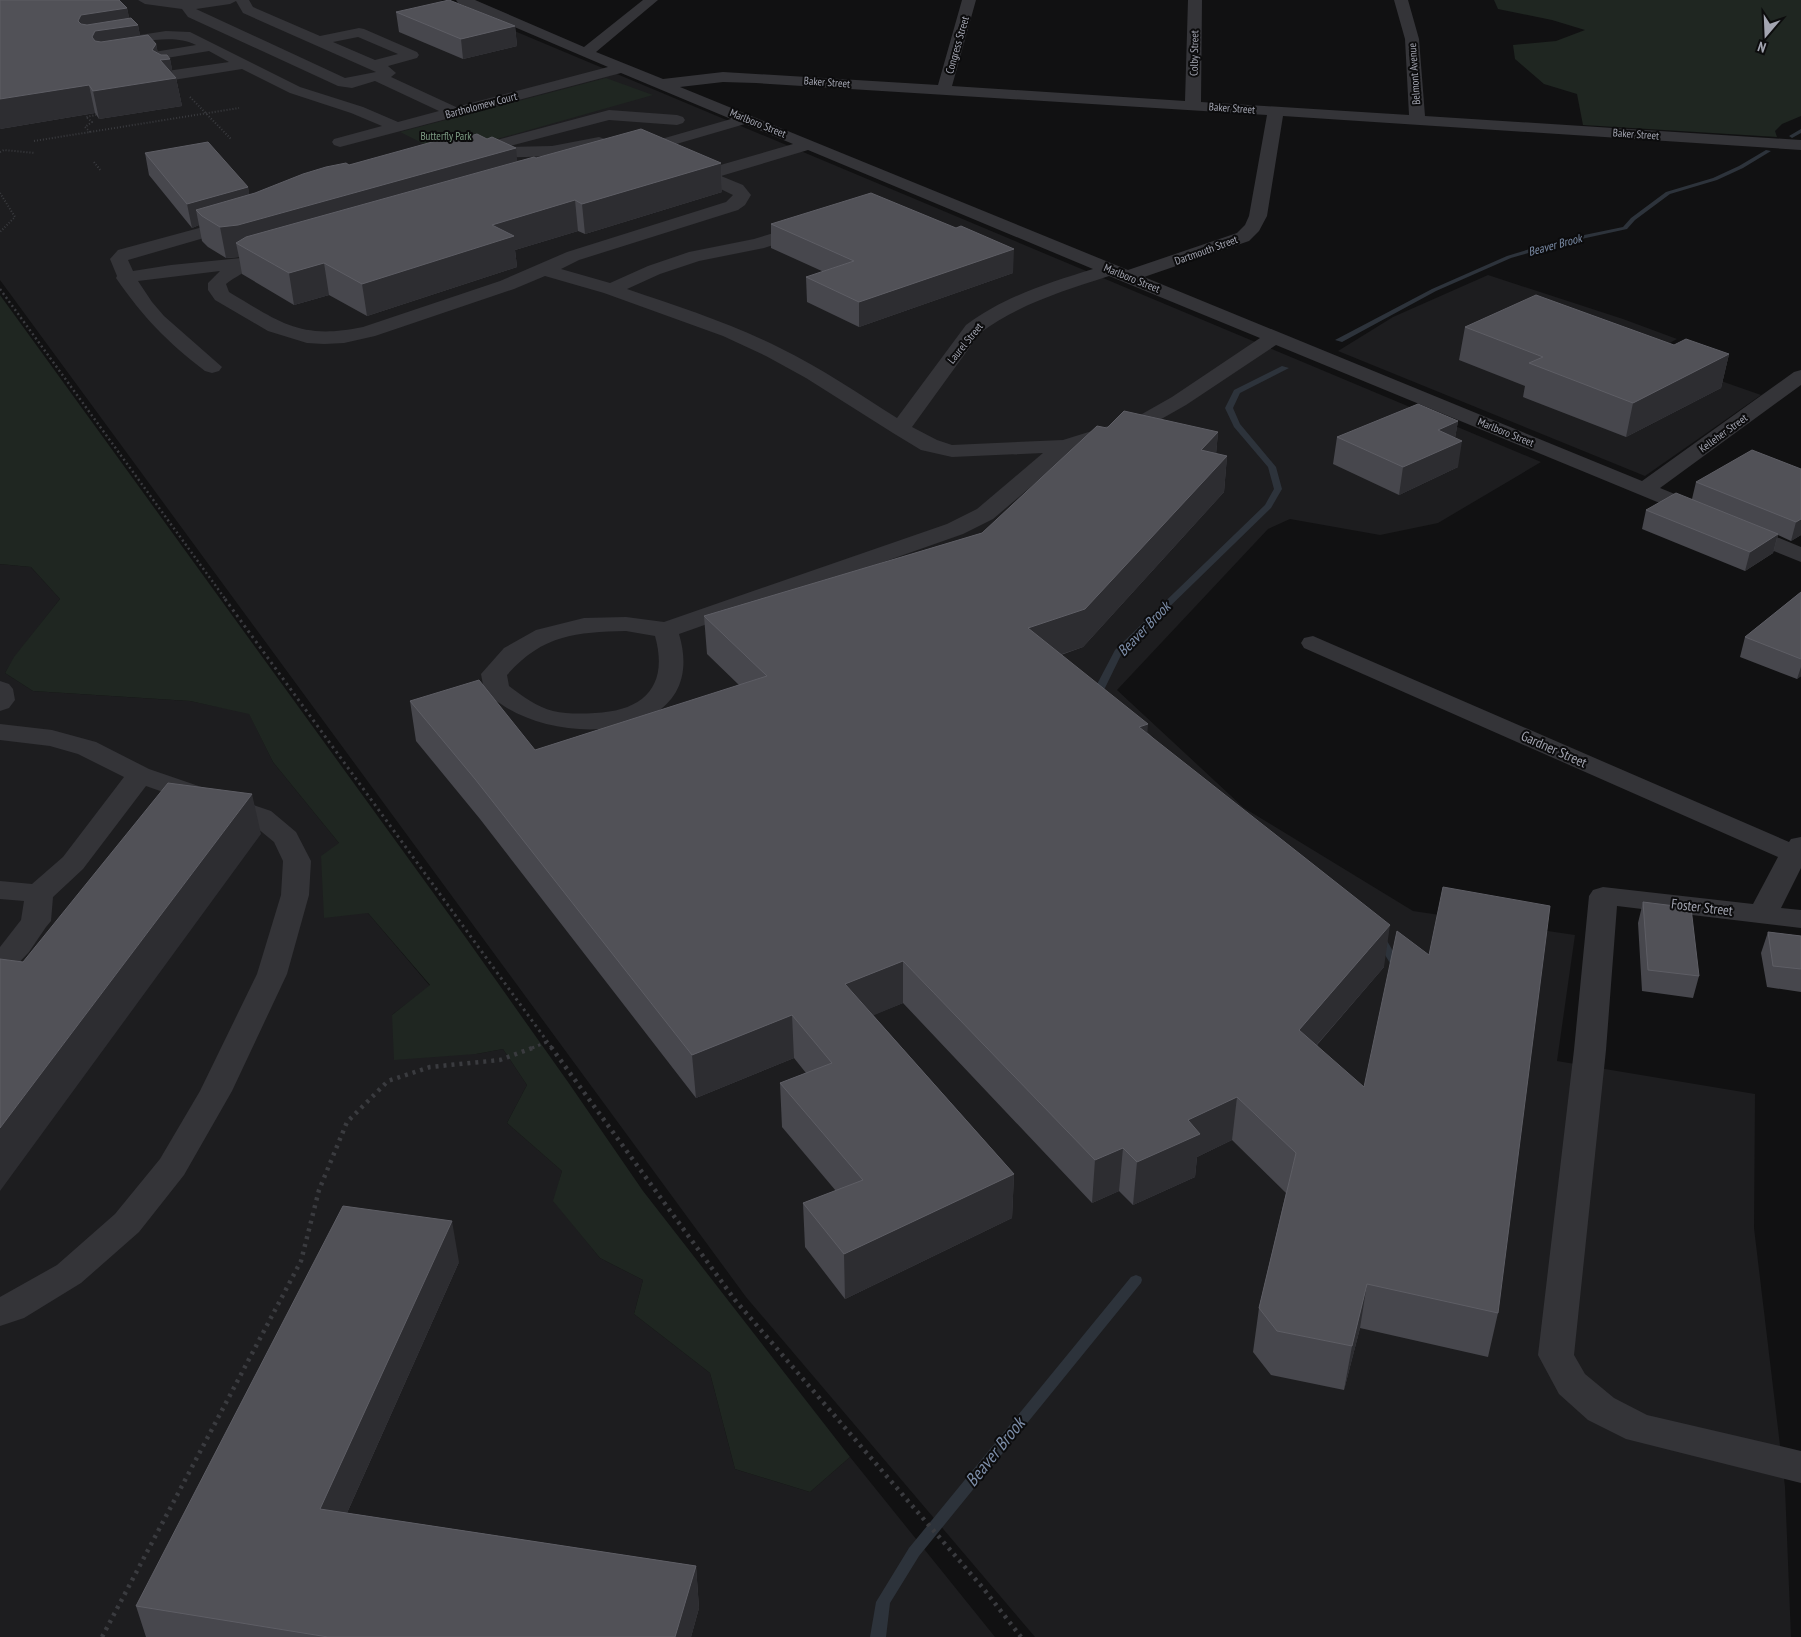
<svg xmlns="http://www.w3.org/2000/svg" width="1801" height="1637" font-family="'PT Sans Narrow',sans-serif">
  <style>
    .built { fill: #1d1d1f }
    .green { fill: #1f2621 }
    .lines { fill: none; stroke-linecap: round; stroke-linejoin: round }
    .stream { fill: #2d333b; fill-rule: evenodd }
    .path-far3 { stroke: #3a3b3f; stroke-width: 2; stroke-dasharray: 1 2; stroke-linecap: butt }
    .path-far2 { stroke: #3a3b3f; stroke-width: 2.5; stroke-dasharray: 2 3; stroke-linecap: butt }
    .path-far1 { stroke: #3a3b3f; stroke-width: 3; stroke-dasharray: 2.5 4; stroke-linecap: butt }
    .path { stroke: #3a3b3f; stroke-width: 4.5; stroke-dasharray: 3 5; stroke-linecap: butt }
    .minor { fill: #343438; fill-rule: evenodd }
    .wall { fill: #47474d }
    .shaded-wall { fill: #2d2d31 }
    .building { fill: #515157; stroke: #5e5e65 }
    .labels { text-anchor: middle; stroke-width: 4; stroke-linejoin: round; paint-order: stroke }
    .far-street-label { font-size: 11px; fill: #a3a5b1; stroke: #0c0c0d }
    .far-park-label { font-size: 11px; fill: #7c9b83; stroke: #0c0c0d }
    .far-water-label { font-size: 12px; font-style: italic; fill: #7d8ea9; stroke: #0c0c0d }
    .street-label { font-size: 14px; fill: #a3a5b1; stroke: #0c0c0d }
    .water-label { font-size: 15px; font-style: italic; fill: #7d8ea9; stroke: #0c0c0d }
    .near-water-label { font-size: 18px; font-style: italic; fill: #7d8ea9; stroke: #0c0c0d }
  </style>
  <rect width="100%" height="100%" fill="#111112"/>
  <path class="built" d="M0,0H441L1541,462L1438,523L1380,535L1290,519L1268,529L1117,690L1244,808L1413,911L1575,935L1557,1061L1755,1094L1754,1228L1785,1487L1791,1637H1035L746,1297L0,280Z
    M1488,275L1623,319L1677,339L1647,355L1761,395L1645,476L1338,351L1393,317Z
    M0,564L31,567L60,599L15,657L5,673L33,691L190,701L249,713L273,762L339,843L368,913L430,986L392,1015L476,1054L503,1049L527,1085L507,1123L562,1171L554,1201L600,1258L643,1280L634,1314L710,1373L735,1469L810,1492L850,1457L995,1637H0Z"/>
  <path class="green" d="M1494,0H1801V116L1782,124L1775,131L1777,137L1583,125L1577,94L1544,84L1515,59L1513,45L1556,41L1585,30L1552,20L1498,9Z
    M606,78L653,95L444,154L400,132Z
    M0,295L466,938L568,1082L643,1191L850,1457L810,1492L735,1469L710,1373L634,1314L643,1280L600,1258L553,1201L562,1171L507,1123L527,1085L503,1049L476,1054L394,1060L392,1015L430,985L368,913L324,918L321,856L339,843L273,762L249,714L190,701L33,691L5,673L14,657L60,599L31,567L0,564Z"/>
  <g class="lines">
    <path class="stream" d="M1801,129V133L1792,138L1789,136Z
      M1766,150L1771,151L1743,168L1717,180L1670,194L1635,220L1627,229L1563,243L1511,258L1436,291L1342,342L1335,340L1432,289L1507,256L1560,240L1623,227L1631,218L1666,192L1713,178L1739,166Z
      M1282,366L1289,368L1240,393L1233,408L1240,424L1276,467L1282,489L1271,508L1122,653L1104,690L1108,697L1103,700L1100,699L1094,690L1115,650L1265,505L1274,489L1268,467L1234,427L1225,408L1234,390Z
      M1379,933L1383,934L1400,963L1399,965L1395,966L1391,965L1374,936Z
      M1136,1275L1141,1277L1142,1280L1141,1283L919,1556L890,1603L886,1637H870L876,1602L909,1548L1131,1277Z"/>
    <path class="path-far3" d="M190,97L231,139
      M90,132L85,127L92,122L86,117L96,115
      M34,141L239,108
      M0,152L4,150L35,153
      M94,162L101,171
      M0,193L15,217L0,232"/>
    <path class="path-far2" d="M0,289L226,600"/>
    <path class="path-far1" d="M225,599L552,1048
      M532,1048L547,1042"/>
    <path class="path" d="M551,1047L735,1300L983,1588L1021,1637
      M102,1637L301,1261L319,1190L347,1122L388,1081L430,1067L500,1060L535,1047"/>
    <path class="minor" d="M138,0H249L253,7L320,36L359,28L364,29L417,52L419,55L417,58L388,66L396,73L391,77L456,107L608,67L458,3L456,0H475L584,47L643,0H658L596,52L663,79L723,72L938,85L962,0H976L952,86L1185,101L1188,0H1202L1201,102L1409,115L1405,39L1394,0H1408L1419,39L1425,116L1801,140V150L1283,116L1267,216L1259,231L1249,241L1144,277L1642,481L1794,372L1801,370V385L1660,488L1709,508L1712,513L1709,518L1701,520L1276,345L1186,405L1156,422L1073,451L993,519L963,534L679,634C711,741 562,748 501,704C495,700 487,696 484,689C483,685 482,679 481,674L504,648L536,630L584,618L626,617L664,622L947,524L977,509L1043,453L952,457L921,450L893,433L806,378L766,356L723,336L604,293L545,276L514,289L375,336L344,343L324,344L307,343L268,331L215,300L208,290V283L220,271L138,281L152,302L164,316L222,367L219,371L212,373L205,371C167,342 143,317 116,278L117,276L110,259L118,250L236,218L242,219L245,223L242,227L128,260L133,271L171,265L241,258L251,259L254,263C248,272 234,277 226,284L229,292C281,323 300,340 363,327L500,281L567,252L726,202L733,195L704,181L701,174L703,170L793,144L745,124L642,154H630L628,151L630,148L731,119L621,73L340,147L334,145L332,142L334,139L382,126L351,113L290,93L242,69L167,81L162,79L159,76L162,73L167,71L229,62L209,51L124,65L119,64L117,61L119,58L124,57L196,45C172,33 140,43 114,47L109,46L107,43L109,40L114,39L166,31L190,32L300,87L363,107L398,122L439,111L375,81L352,88L338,86L188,17L182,9L145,4ZM236,1L243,13L376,72L345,78L196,9L230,4ZM358,37L398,54L375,60L333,42ZM723,82L756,83L1267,115L1249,216L1245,225L1237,233L1128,270L680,87ZM808,150L1093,269C1048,283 1005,296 966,325L897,418C859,394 821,368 780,348C731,323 679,307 627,289L660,274L699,261L764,248L813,232L816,228L813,224L807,223L754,239L689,252L648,266L610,283L561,269L579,260L738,210L745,205L751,195L743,185L721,176ZM1109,276L1260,338L1172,397L1142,414L1108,426L1063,440L952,445L937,440L912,427L980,333C1019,304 1063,291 1109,276ZM626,631L655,636C669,686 644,711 595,713C581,714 566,714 553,711C537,707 522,696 509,686L507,675C542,635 576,632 626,631Z
      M609,110L677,115L683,117L685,120L683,123L677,125L609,120L506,147L552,146L599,137L605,139L607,142L605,145C571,154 539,158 504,157L498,155L496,152L498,149L469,157L463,155L461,152L463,149Z
      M1740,522L1801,547V562L1732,534L1729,529L1732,524Z
      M1313,636L1789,842L1791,839L1801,837V868L1781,908L1801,910V928L1617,906L1606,1050L1574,1355L1585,1374L1614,1398L1647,1415L1801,1451V1483L1626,1439L1588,1420L1559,1394L1538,1355L1574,1050L1589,896L1593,890L1603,887L1753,904L1778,857L1304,648L1301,643L1304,638Z
      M0,681L9,684L13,689L15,700L9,708L0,711Z
      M0,724L52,730L96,742L149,769L271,811L296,832L311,861L309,895L287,974L232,1091L184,1175L139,1232L81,1283L24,1318L0,1326V1297L57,1265L115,1214L160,1159L200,1091L257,974L281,895L283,861L274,842L251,823L146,786L83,869L53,897L51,921L46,927L29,952L11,971L0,974V947L21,920L24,901L0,899V881L32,884L63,857L124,777L78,754L50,746L0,740Z"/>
  </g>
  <path class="wall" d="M127,8L129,18L138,25L140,36L156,44L158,54L170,59L173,75L176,78L182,106L99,119L95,113L0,129Z
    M396,12L515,26L517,46L463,59L399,32Z
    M448,142L517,161L536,158L721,163L722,192L585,234L578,231L515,250L517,267L367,316L329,295L294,305L242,274L239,257L226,258L208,247L202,241L199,225L192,228L149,175L145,153L248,187L249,195L349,165Z
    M771,224L956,228L1013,273L859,327L807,302L806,277L824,272L771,248Z
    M1465,327L1674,345L1729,354L1721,388L1626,437L1523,397L1525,386L1459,360Z
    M1458,421L1455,438L1458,467L1399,495L1333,464L1337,437Z
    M1107,428L1218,432L1216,454L1227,456L1224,492L1083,647L1061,655L1148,733L1384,967L1317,1045L1498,1313L1488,1357L1360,1328L1344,1390L1271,1375L1253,1352L1259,1308L1286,1193L1232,1140L1197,1157L1195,1177L1133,1205L1119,1191L1092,1203L903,1003L873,1015L1014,1174L1012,1218L845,1299L805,1247L803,1203L836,1191L782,1127L780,1083L806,1073L794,1058L696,1098L480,819L416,741L410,701L535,750L739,685L707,654L704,616L982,533Z
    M1801,469V535L1791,541L1778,535L1773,553L1745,571L1642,529L1646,510L1692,499L1696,482Z
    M1801,592V676L1797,679L1740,657L1745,637Z
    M1643,902L1699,976L1693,998L1642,991L1638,923Z
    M1768,932L1801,936V992L1767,987L1761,953Z
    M459,1262L347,1513L696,1566L699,1608L691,1637H146L136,1606Z"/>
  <path class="shaded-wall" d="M127,8L131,26L138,25L143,51L101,58L78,21L81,15Z
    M515,26L517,46L463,59L461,39Z
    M156,44L162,71L152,50Z
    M170,59L174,79L176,78L182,106L99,119L93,91L160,60Z
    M89,85L95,113L0,129V99Z
    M516,148L519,178L236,243L239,257L226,258L220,227Z
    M721,163L722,192L585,234L582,204Z
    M248,187L252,210H196L199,225L192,228L187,204Z
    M575,200L578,231L515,250L517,267L367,316L362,284L492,225Z
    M1014,249L1013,273L859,327V302Z
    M324,263L329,295L294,305L289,273Z
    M1729,354L1721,388L1626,437L1633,403Z
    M1458,421L1454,444L1462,441L1458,467L1399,495L1403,467L1438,430Z
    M1218,432L1215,467L1201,450Z
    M1227,456L1224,492L1083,647L1026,666L1028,628Z
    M1801,519V535L1791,541L1796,522Z
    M1778,534L1773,553L1745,571L1750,552Z
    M1801,667V676L1797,679Z
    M1148,724L1145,764L1139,727Z
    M252,794L261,834L0,1191V1128Z
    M1390,925L1384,967L1293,1072L1299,1030Z
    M903,961V1003L846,1027L845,984Z
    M792,1015L794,1058L696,1098L692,1055Z
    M1237,1097L1232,1140L1197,1157L1195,1177L1133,1205L1137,1162L1188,1120Z
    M1123,1148L1119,1191L1092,1203L1095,1160Z
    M1014,1174L1012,1218L845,1299L844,1254Z
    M452,1221L459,1262L330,1551L320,1509Z
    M1367,1284L1360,1328L1344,1390L1352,1346Z
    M696,1566L699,1608L691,1637H675Z"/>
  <path class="building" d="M0,0H119L127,8L81,15L78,21L81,24L87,25L131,18L138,25L95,31L92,37L95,41L101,42L148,35L156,44L152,50L161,55H167L170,59L160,60L176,78L93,91L89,85L0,99Z
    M449,0L515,26L461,39L396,12Z
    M641,129L721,163L582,204L575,200L492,225L514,236L362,284L324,263L289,273L236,243L246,237L534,157L536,158Z
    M477,134L487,139L492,137L516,148L238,225L220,227L202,216L196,210L255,193L303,174L326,167L346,163L349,165L443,139L448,142Z
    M208,142L248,187L187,204L145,153Z
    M871,193L956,228L961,226L1014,249L859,302L806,277L854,261L771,224Z
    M1536,295L1674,345L1686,339L1729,354L1633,403L1529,363L1543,357L1465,327Z
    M1418,404L1458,421L1438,430L1462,441L1403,467L1337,437Z
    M1124,411L1218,432L1201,450L1227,456L1085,609L1028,628L1148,724L1139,727L1390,925L1299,1030L1364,1087L1397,931L1429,955L1443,887L1550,906L1498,1313L1367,1284L1352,1346L1277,1331L1259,1308L1296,1153L1237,1097L1188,1120L1200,1134L1137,1162L1123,1148L1095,1160L903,961L845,984L1014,1174L844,1254L803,1203L863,1180L780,1083L832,1063L792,1015L692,1055L475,779L410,701L479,680L535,750L767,676L704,616L982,533L1097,426L1107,428Z
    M1752,450L1801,469V519L1796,522L1696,482Z
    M1676,493L1778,534L1750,552L1646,510Z
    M1801,592V659L1745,637Z
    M168,783L252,794L0,1128V959L23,962Z
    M1643,902L1691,908L1699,976L1648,970Z
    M1768,932L1801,936V969L1773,966Z
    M343,1206L452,1221L320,1509L696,1566L675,1637H328L136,1606Z"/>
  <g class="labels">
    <g class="far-street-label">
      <text transform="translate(957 45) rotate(-74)" y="4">Congress Street</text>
      <text transform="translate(1194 53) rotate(-89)" y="4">Colby Street</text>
      <text transform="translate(1414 74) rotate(-94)" y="4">Belmont Avenue</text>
      <text transform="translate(827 82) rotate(4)" y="4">Baker Street</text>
      <text transform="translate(481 105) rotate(-15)" y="4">Bartholomew Court</text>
      <text transform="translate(1232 108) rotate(4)" y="4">Baker Street</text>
      <text transform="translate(758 123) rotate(22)" y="4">Marlboro Street</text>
      <text transform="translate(1636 134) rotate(4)" y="4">Baker Street</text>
      <text transform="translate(1206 250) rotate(-20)" y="4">Dartmouth Street</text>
      <text transform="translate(1132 278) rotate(22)" y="4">Marlboro Street</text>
      <text transform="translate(965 343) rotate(-51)" y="4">Laurel Street</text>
      <text transform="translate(1506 432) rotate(22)" y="4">Marlboro Street</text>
      <text transform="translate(1723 433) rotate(-36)" y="4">Kelleher Street</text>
    </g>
    <g class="far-park-label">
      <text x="446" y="140">Butterfly Park</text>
    </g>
    <g class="far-water-label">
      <text transform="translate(1555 245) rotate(-15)" y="4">Beaver Brook</text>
    </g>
    <g class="street-label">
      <text transform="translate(1554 749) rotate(24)" y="5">Gardner Street</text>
      <text transform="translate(1702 907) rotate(7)" y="5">Foster Street</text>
    </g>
    <g class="water-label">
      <text transform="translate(1144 629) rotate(-46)" y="5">Beaver Brook</text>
    </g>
    <g class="near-water-label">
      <text transform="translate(995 1452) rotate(-51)" y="6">Beaver Brook</text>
    </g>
  </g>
  <g transform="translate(1766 35) rotate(199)" stroke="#0c0c0d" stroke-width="4" paint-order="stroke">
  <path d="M0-4L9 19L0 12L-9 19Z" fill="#a3a5b1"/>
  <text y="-8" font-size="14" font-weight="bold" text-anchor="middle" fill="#a3a5b1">N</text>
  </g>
</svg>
